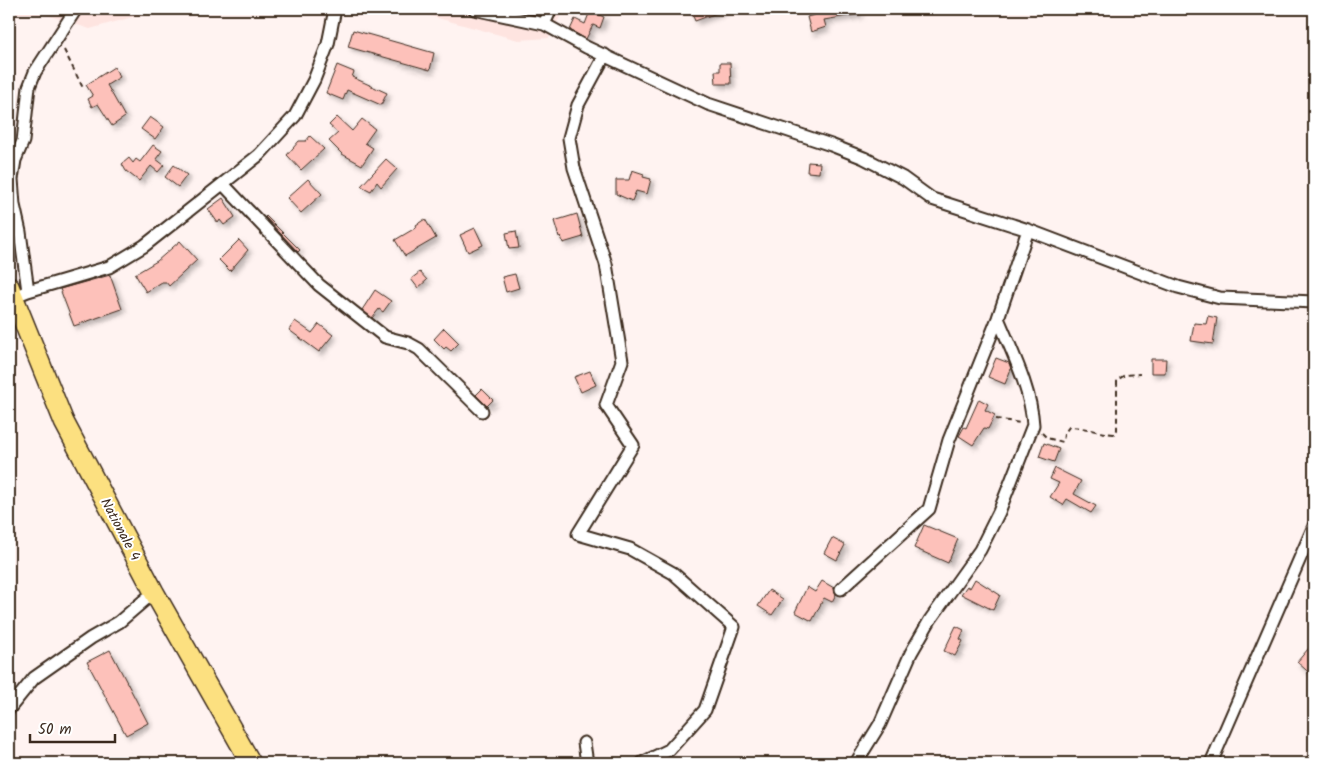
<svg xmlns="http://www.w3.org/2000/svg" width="1323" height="772" font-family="Kalam,sans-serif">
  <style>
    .built { fill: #fee4e0 }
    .building { fill: #fdc1ba; stroke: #3b2a1e; filter: url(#shadow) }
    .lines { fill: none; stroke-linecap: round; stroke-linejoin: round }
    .minor-casing { stroke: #3b2a1e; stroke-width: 15 }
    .trunk-casing { stroke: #3b2a1e; stroke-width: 22 }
    .path { stroke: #3b2a1e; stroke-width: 2; stroke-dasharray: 5 4; stroke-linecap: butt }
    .minor { stroke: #fff; stroke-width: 11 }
    .trunk { stroke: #fce080; stroke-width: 19 }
    .labels { text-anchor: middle; stroke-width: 4; stroke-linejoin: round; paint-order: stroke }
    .street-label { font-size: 14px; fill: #3b2a1e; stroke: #fff }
  </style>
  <defs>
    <filter id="shadow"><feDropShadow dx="3.5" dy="3.5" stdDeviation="2.5" flood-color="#0004"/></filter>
  </defs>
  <rect width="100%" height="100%" fill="#fff3f1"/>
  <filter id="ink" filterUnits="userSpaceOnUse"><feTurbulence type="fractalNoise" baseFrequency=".02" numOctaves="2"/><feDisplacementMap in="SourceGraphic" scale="10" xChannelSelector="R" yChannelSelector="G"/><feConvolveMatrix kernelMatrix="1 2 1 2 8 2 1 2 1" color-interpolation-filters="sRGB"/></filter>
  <g filter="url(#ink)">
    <path class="built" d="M9,9H161L90,29L44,14L9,13Z
      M405,9H564L549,38L518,40Z"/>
    <path class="building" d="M690,9H724L725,10L695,21Z
      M835,9H858L859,14L824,20L826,27L811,32L807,17Z
      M590,11L604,17L600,28L593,25L586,39L570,30L575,19L585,24Z
      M353,30L434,53L430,70L348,47Z
      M720,63H730L731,84H716L715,71H720Z
      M337,65L354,72L352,77L387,93L381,105L347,90L343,100L326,93Z
      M114,67L120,77L107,85L125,117L112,126L98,104L92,107L88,99L93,96L86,85Z
      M150,117L164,127L155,139L141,129Z
      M337,117L352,131L362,119L375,129L365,143L373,148L362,165L342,154L329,141L338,133L329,125Z
      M310,136L324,149L301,170L287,155L299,141H306Z
      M153,145L162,151L156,159L164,165L158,172L151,166L139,181L126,171L122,164L129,158L133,163L136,159L140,162Z
      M386,159L397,169L381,187L377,182L371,191L361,186Z
      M808,162L820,163L819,173L807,172Z
      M174,165L187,175L178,187L165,177Z
      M632,170L644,174L643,177L651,179L647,194L636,191L632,201L616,194V180H629Z
      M308,179L322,194L301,213L287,198Z
      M223,198L235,217L224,225L220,220L218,223L208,209Z
      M577,214L583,237L563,243L561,236L559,237L554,221Z
      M266,216L300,250L298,252L265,217Z
      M425,219L436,238L405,256L395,240L417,227L416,225Z
      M475,228L483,245L468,252L460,235Z
      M516,231L519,248L509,249L506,233Z
      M239,240L248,250L230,271L219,260Z
      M180,241L197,260L169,286L166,282H162L146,292L135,274L157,261Z
      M420,272L427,280L418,288L411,279Z
      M515,274L519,288L506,292L502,277Z
      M110,275L122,309L74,326L60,289Z
      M375,290L391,301L383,312L379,309L372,318L362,310Z
      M1208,316L1217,318L1213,344L1191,341L1194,323L1206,324Z
      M295,321L312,333L319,324L333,335L319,352L289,330Z
      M444,328L459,343L451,351L446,347L444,349L434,339Z
      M996,358L1009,363L1011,369L1005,384L988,377Z
      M1151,359H1166L1165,373H1151Z
      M590,371L596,385L581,392L574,377Z
      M482,389L493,400L487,406L476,395Z
      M979,399L988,404L985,410L995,415L988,429L984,428L973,445L959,436L964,427L966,428Z
      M1044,443L1059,449L1054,462L1039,457Z
      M1055,468L1081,481L1074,494L1096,506L1091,513L1067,499L1063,505L1050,497L1059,483L1050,479Z
      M924,525L958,539L948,563L914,548Z
      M832,538L845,545L837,560L824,553Z
      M975,579L1000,595L993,610L961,594L967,586L970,588Z
      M822,581L834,588L836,594L832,602L824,598L812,621L795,612L807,587L815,592Z
      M769,590L783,599L772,615L758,606Z
      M956,626L964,630L960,639L963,641L955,656L944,651Z
      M1314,642V677L1297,662Z
      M110,650L148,723L126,735L87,662Z"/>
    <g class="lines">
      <defs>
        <path id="minor" d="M474,9L544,24L586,47L708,104L831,145L864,158L903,178L932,199L1028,230L1178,287L1220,298L1314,302
          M544,24L551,9
          M605,55L578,105L569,138L574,168L606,264L622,361L606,405L633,445L578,534L630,549L673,573L734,627L705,710L669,750L642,763
          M223,184L319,285L385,337L408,343L419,349L482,411
          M28,291L109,267L144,246L259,155L295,116L314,80L328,44L335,9
          M23,293L28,291L20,232L14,205L12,179L15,160L23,141L29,87L35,72L76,9
          M841,589L929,509L949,440L998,318L1028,230
          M9,709L34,678L91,638L119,622L154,592
          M584,743L587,763
          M856,763L880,724L911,653L930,620L980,550L999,512L1033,425C1031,389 1012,352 998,318
          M1211,763L1314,526"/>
        <path id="trunk" d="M9,286L64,422L154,592L251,763"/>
      </defs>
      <use href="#minor" class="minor-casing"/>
      <use href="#trunk" class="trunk-casing"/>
      <path class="path" d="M64,50L84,90
        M996,419L1020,423
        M1042,433L1047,438L1063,442L1064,434L1069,427C1088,427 1097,433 1114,434L1117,430V380L1125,375L1140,374"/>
      <use href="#minor" class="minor"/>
      <use href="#trunk" class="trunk"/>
    </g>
  </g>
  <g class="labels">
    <g class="street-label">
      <text transform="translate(121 529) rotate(62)" y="5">Nationale 4</text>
    </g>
  </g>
  <rect width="1323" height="772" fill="none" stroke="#fff" stroke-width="30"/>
  <rect x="15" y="15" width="1293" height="742" fill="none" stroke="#3b2a1e" stroke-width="2" filter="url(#ink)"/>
  <path d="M30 734v8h85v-8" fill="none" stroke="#3b2a1e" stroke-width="2.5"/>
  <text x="38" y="734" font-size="15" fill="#3b2a1e" stroke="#ffffff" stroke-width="4" paint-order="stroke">50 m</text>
</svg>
